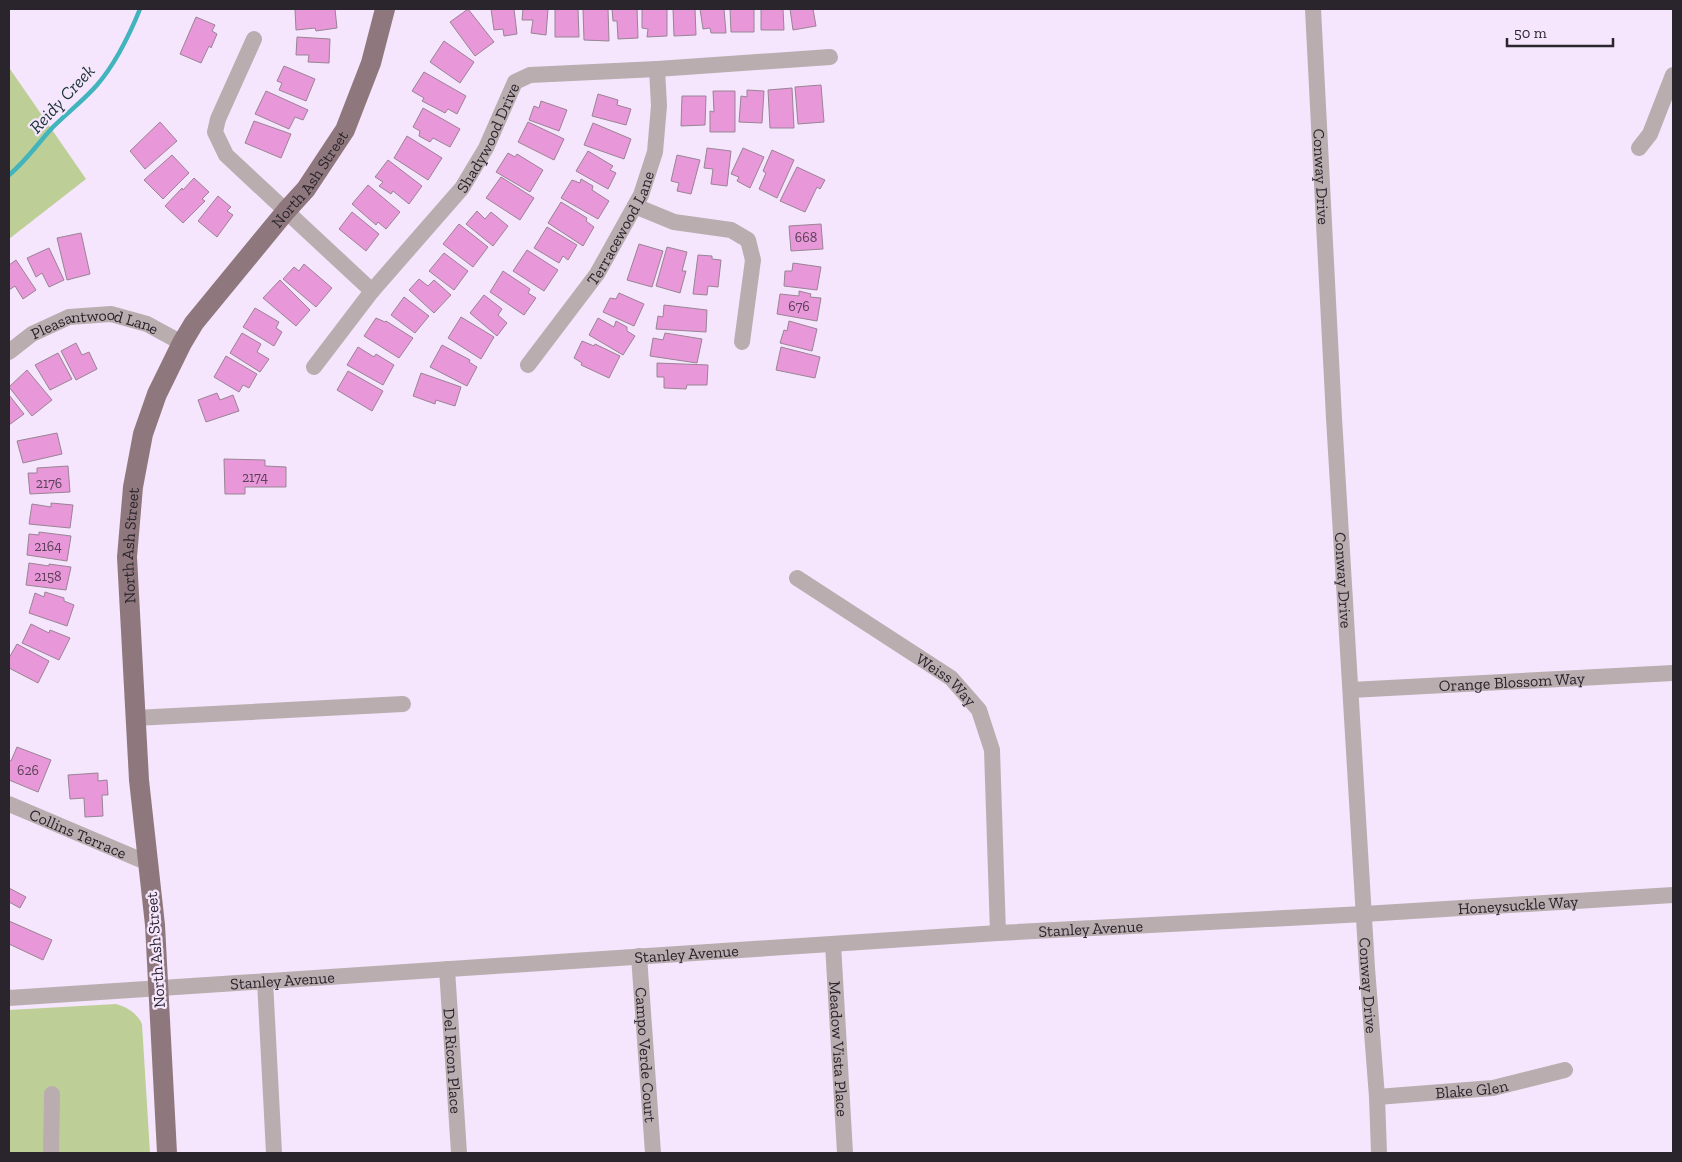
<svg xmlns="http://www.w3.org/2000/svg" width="1682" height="1162" font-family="'Zilla Slab',serif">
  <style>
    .green { fill: #bdcf96 }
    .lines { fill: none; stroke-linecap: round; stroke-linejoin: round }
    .stream { stroke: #42b4be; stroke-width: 4.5 }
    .building { fill: #e897d8; stroke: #998494 }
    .minor { stroke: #baadb0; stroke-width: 16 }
    .major { stroke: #8f787d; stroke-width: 20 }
    .labels { text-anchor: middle; stroke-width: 4.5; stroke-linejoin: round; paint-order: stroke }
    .number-label { font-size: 14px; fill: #5a4157 }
    .street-label { font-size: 16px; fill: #2a242c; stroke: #f5e6fd }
    .water-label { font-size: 18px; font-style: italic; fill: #1a3335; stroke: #f5e6fd }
  </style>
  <rect width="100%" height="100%" fill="#f5e6fd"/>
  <path class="green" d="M10,69L86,179L9,239V70Z
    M116,1004C127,1007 137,1013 142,1024L150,1153H9V1010Z"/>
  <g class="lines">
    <path class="stream" d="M9,175C26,161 38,143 53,127C67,113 84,100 97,85C116,63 129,36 140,9"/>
  </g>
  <path class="building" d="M295,9H335L337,28L316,31L315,28L296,30Z
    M468,9L494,42L475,56L450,22Z
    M491,9H514L517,34L504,36L503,29L494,30Z
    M523,9H548L546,35L531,33L533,20H522Z
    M555,9H578L579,37H555Z
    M583,9H608L609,41L584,40Z
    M612,9H637L638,38L618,39L617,21H613Z
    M642,9H667V36L647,37L648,29L642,28Z
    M673,9H695L696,35L674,36Z
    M700,9H724L726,33H711L710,28L703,29Z
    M730,9H754V32H731Z
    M761,9H783L784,30H761Z
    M790,9H813L816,26L793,30Z
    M196,17L215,25L212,31L217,34L211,48L209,46L201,63L180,54Z
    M297,37L330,39L329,63L308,62L309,55H296Z
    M444,41L474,62L460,83L430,62Z
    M284,66L315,79L306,101L279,90L282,83L277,81Z
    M424,72L466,96L457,114L448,109L445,113L422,101L424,98L412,91Z
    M821,85L824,122L798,124L795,87Z
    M792,88L794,128H770L768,90Z
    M747,90L764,91L762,123L739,122L741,96L747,97Z
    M266,91L308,110L303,120L295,117L289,129L255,114Z
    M713,91H735V132H710V111L714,112Z
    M598,94L618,100L617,105L631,109L626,125L592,116Z
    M682,96H706L705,125L681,126Z
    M541,101L567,110L559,131L529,120L534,106L539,108Z
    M423,108L460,129L450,147L433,138L430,142L419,136L420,131L413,127Z
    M254,121L291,134L281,158L245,143Z
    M160,122L177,141L145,169L130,151Z
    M528,122L564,139L554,160L518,142Z
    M593,123L631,139L624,159L584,145Z
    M407,136L442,158L428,180L394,158Z
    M707,148L731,151L727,186L711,184L713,169L704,168Z
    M743,148L764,157L750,188L737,181L739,177L731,174Z
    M772,150L794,160L777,198L759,189L766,173L763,171Z
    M588,151L613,166L610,170L616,173L608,189L576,171Z
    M508,153L515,157L517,154L543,170L530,192L496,172Z
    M172,155L189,173L163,199L144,180Z
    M677,155L700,160L691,194L677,191L679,183L671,181Z
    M388,160L422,186L409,204L393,191L391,194L379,186L383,182L375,177Z
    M797,167L825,180L820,189L817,187L805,212L780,201Z
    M501,177L534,198L520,220L486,198Z
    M194,178L209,192L202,199L205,201L183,223L165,206L182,188L183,190Z
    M581,179L593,186L592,190L609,201L598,219L561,198L572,180L580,183Z
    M368,185L400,212L386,229L378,222L376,225L352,204Z
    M218,196L231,207L227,211L233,215L217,237L198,221Z
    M561,202L587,218L586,221L594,227L583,246L548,223Z
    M477,211L485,219L491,212L508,226L493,246L466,224Z
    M352,212L379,234L366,251L339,229Z
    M459,224L488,247L473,267L443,244Z
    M821,224L823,249L791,251L789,226Z
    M547,227L577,245L568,260L563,256L559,263L534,248Z
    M81,233L90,274L67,280L57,238Z
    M639,244L663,251L652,287L627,280Z
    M667,247L687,252L682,271H686L680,293L656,286Z
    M49,248L64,280L49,287L42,273L36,277L27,258Z
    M527,250L558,270L544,291L513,271Z
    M444,253L468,271L454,290L429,271Z
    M698,255L712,256V259L721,260L718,287L708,286L707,295L693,294Z
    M16,260L36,290L23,299L15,286L9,290V265Z
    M793,263L821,267L817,290L784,286L785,271H792Z
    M304,264L332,288L316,307L283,279L294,267L299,271Z
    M503,271L530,289L528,293L536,298L524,315L490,292Z
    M419,279L428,286L434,280L451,295L434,313L409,290Z
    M280,280L310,310L296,326L263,298Z
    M799,291L811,294L810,297L821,298L817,321L777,314L780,294L799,296Z
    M619,293L644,304L634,326L603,312L610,298L616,299Z
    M484,295L502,309L498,315L507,323L497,336L470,313Z
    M404,297L429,316L415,333L391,315Z
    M664,305L707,310L706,332L656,329L658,316L663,317Z
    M255,308L279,322L276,328L282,332L274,346L243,327Z
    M461,317L494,337L481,359L448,338Z
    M376,318L385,322L386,321L413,338L399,358L364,336Z
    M598,318L614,327L616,321L627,327V331L635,336L623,355L589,335Z
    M789,321L817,329L812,351L780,343L784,330L787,331Z
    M242,333L261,344L257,352L269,359L260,372L230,353Z
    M665,333L702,339L697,363L650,356L653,338L663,340Z
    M582,341L594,346L595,344L620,356L609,378L581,365L582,363L574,358Z
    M76,343L82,355L89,352L97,369L76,380L61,351Z
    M442,345L470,360L469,362L477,367L467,386L430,367Z
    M358,347L374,357L376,354L394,365L383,385L347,365Z
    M781,347L820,357L815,378L776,370Z
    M58,353L72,379L50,390L35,365Z
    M226,356L257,374L249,388L243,385L239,392L214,377Z
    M657,363L708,365L707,385H687L686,389L664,388V377H657Z
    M27,370L52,400L32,416L9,387Z
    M348,371L383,391L372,411L337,390Z
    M421,373L461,387L455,406L436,400L435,404L413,396Z
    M217,393L220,400L233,395L239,411L206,422L198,400Z
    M9,395L24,414L9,425Z
    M57,433L62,454L23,463L17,441Z
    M224,459L265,460V466L286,467V487H245V494H225Z
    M68,466L70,492L30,494L28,473H37V468Z
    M51,503L73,505L70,528L29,524L32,504L51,507Z
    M39,532L71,536L67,561L27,555L29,534L39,535Z
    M29,563L49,566V564L71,567L66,590L26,585Z
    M45,592L64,598V601L74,605L67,626L29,613L35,593L44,597Z
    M31,624L49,633L50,630L70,638L59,660L22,643Z
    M17,644L49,661L38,683L9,668V658Z
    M17,747L51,760L38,792L9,780V760L11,761Z
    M98,773V781L107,780L108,795H102L103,816L85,817L84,798L70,799L68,775Z
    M9,888L26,897L20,908L9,902Z
    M9,921L52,940L43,960L9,944Z"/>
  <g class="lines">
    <g class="minor">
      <path id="s1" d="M1313,9L1334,418L1367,968L1377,1097L1379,1153"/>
      <path d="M254,39L218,119L215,132L226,155L372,291"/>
      <path d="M1639,148L1650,134L1673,75"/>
      <path d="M635,206L674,222L731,230L748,240L753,260L742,342"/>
      <path id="s2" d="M9,352L32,334L69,317L111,314L147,324L182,343"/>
      <path id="s3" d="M528,365L597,274L641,195L655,152L659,106L657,69"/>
      <path id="s4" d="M314,367L372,291L462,188L486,148L515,82L530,75L657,69L830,57"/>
      <path id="s5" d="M797,578L951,678L979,710L992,750L998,933"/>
      <path id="s6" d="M1351,690L1673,673"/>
      <path d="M135,718L403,704"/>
      <path id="s7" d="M9,804L148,863"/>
      <path id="s8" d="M833,944L845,1153"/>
      <path id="s9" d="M639,956L653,1153"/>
      <path id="s10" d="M447,969L459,1153"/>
      <path d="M265,981L274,1153"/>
      <path id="s11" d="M9,998L998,933L1364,914L1673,895"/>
      <path id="s12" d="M1377,1097L1493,1088L1565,1070"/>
      <path d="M51,1153L52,1094"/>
    </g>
    <path class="major" id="s13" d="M167,1153L155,925L139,780L127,557L133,487L143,434L157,394L182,343L194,323L286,211L306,189L345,130L371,63L385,9"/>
  </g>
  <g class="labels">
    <g class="number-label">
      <text x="806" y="242">668</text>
      <text x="799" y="311">676</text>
      <text x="255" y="482">2174</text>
      <text x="49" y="488">2176</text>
      <text x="48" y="551">2164</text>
      <text x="48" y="581">2158</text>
      <text x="28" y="775">626</text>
    </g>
    <g class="street-label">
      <text dy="6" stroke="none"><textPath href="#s4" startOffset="289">Shadywood Drive</textPath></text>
      <text dy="6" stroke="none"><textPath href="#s1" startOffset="168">Conway Drive</textPath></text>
      <text dy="6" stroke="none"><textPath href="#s13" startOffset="1029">North Ash Street</textPath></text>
      <text dy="6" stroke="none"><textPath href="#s3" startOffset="166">Terracewood Lane</textPath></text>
      <text dy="6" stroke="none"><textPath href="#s2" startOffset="95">Pleasantwood Lane</textPath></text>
      <text dy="6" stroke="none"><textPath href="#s13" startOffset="609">North Ash Street</textPath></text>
      <text dy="6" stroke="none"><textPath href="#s1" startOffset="572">Conway Drive</textPath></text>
      <text dy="6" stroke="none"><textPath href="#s5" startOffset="181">Weiss Way</textPath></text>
      <text dy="6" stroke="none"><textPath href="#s6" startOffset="161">Orange Blossom Way</textPath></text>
      <text dy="6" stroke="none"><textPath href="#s7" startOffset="75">Collins Terrace</textPath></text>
      <text dy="6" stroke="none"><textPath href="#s11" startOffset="1512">Honeysuckle Way</textPath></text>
      <text dy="6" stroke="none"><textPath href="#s11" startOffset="1084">Stanley Avenue</textPath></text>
      <text transform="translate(155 950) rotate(-94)" y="6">North Ash Street</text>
      <text dy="6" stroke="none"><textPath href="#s11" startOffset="679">Stanley Avenue</textPath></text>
      <text dy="6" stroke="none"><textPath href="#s11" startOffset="274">Stanley Avenue</textPath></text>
      <text dy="6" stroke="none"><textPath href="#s1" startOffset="978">Conway Drive</textPath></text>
      <text dy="6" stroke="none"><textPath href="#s8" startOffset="105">Meadow Vista Place</textPath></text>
      <text dy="6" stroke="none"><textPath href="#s9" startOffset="99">Campo Verde Court</textPath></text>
      <text dy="6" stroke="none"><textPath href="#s10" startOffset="92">Del Ricon Place</textPath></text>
      <text dy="6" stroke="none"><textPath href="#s12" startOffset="95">Blake Glen</textPath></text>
    </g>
    <g class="water-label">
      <text transform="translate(62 99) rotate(-47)" y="6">Reidy Creek</text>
    </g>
  </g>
  <rect width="1682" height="1162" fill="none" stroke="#2a242c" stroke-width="20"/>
  <path d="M1507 38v8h106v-8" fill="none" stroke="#2a242c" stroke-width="2.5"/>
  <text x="1514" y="38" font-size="15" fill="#2a242c" stroke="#f5e6fd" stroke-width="4" paint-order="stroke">50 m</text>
</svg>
